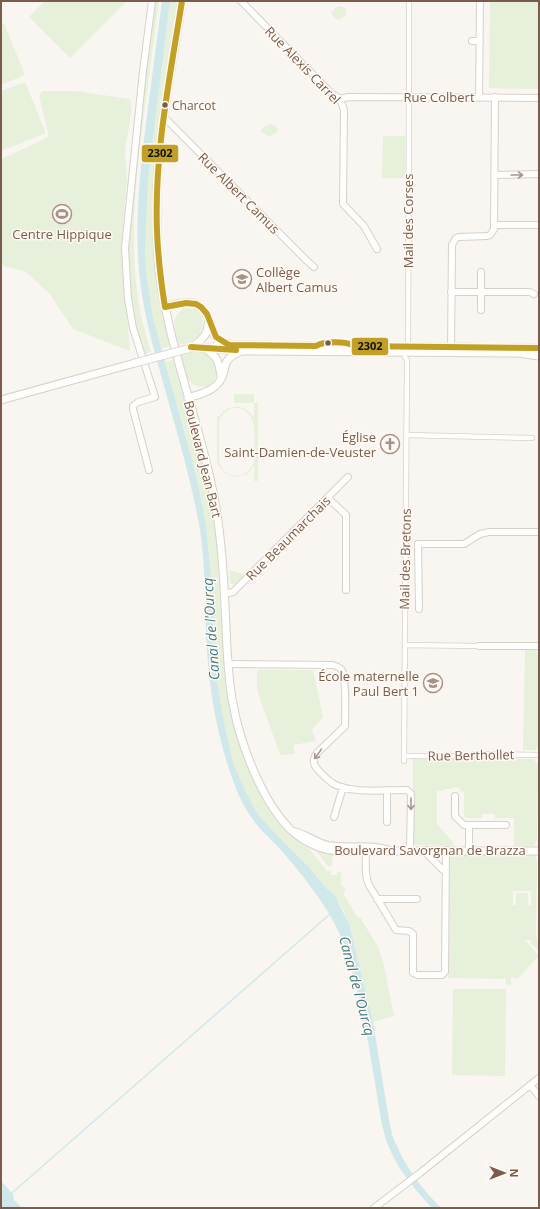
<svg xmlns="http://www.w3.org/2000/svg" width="540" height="1209" font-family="'Open Sans',sans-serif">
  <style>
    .green { fill: #e7f0db; fill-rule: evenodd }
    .water { fill: #d0e8ea }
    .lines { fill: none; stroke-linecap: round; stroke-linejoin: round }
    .stream { stroke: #d0e8ea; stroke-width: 1.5 }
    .pedestrian-casing { stroke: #d7d1cb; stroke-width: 6 }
    .minor-casing { stroke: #d7d1cb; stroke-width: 8 }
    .tertiary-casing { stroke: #d7d1cb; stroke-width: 9 }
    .pedestrian { stroke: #fefefd; stroke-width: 4.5 }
    .minor { stroke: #fefefd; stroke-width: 6 }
    .tertiary { stroke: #fefefd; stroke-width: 7 }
    .tertiary-bridge-casing { stroke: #d7d1cb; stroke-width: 9; stroke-linecap: butt }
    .tertiary-bridge { stroke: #fefefd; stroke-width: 7 }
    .bus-1-casing { stroke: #fffaf3; stroke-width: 9 }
    .bus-1 { stroke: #c1a025; stroke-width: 6 }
    .oneway { stroke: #a8958b }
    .bus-dot { fill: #7a5c4d; stroke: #fffaf3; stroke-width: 1.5 }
    .labels { text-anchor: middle; stroke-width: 3; stroke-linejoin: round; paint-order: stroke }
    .bus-label { font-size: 12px; fill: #7a5c4d; stroke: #fffaf3; text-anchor: start }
    .street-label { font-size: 13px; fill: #7a5c4d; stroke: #fffaf3 }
    .poi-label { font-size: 13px; fill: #7a5c4d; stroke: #fffaf3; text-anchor: end }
    .water-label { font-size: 14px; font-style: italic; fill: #437c86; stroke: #fffaf3 }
    .line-badge { stroke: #fffaf3; stroke-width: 1.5 }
    .pale-badge-label { font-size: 11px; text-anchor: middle; font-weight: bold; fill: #111 }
  </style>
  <rect width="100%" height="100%" fill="#f9f5f0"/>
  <path class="green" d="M45,1H127L70,58L29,17Z
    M155,1H159C154,36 150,71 145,106C136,174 128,244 140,311C143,325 147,339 151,352L143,355L134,325L128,284V243L138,129Z
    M170,1H179L166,85H164L160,107L163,108L155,242L156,279L171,346L161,349C154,324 148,299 146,272C142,220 148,167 155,115C160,77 165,39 170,1Z
    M490,1H539V89L489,88Z
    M340,6L346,8V12L345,16L338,20L332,15L331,13L335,8Z
    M4,23L25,75L1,85V24Z
    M25,82L46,133L1,151V91Z
    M43,91H75L130,99L132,107L125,151L127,179L121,250L130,351L73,329L50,294L26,272L1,265V159L49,137L39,95Z
    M270,124L274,125L278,128C276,134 274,135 268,136L260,131L264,127Z
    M383,136H405V178H382Z
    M183,309C204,304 209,329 194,340C190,343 184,344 179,345C176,333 169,318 183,309Z
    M196,351C201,351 210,352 213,356C222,369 215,391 198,386C194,385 190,382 188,379C184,372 183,362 181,355Z
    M173,360L207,481L217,528L220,567L218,568L220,607L222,608L225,682L226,688H227L248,764L296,838L308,847L327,871H331V875H337V871L341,872V884L346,890L343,893L358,918L360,917L378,947L383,961L394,1016L373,1022L354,944L350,926L343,910L334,894L327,889L307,865L262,819L248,798L233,763L223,717L217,680L214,648L211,575L206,526L199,488L190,453L165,362Z
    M234,394H254V403H258V481H254V466L247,474L236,477L226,474L220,468L217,462V416H218L219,417C225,407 238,403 248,411C251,413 253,416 254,418V403H234ZM232,408C261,406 254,442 254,461C249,480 224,481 219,461V421L224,413Z
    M230,570L242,574L243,576L235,584L233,585L230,582L229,571Z
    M525,650H536L539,657L538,746L536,750H523Z
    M257,670H313L323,717L312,730L316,741L293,745L295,754L280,755L257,690Z
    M413,757L533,759L538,764L537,840L534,846H514V818H495V814H482V818H467L464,816V792L460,791V788L453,787V789H444V791H437V824L453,842V846L416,845L413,842Z
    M317,850L333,854L332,866L329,867L328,866L316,851Z
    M455,854L533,855L535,856L537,861L536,934L539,950L538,951L531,943V940H525L538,955V957L517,979L511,977V985H506V979L448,978L450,859V856ZM513,891H531V905H528V893H516V905H513Z
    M453,989H506L505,1076L452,1075Z"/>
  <path class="water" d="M162,1H170L148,178L145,248L146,273L153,318L190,453L199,488L206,526L211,575L214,648L217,680L223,717L233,763L248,797L255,809L262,819L282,840L307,865L327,889L334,894L350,926L354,944L373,1022L389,1120C391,1128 392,1137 396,1144C406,1168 423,1190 441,1208H432C417,1192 400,1172 391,1152C381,1131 379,1105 375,1083C369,1045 362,1007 352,970C349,962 348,954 345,946C331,910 306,879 281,850C272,840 259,829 251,817C244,807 238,795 234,783C216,735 208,684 206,632C205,598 205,564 200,530C191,478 175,426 161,375C153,346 145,318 141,288C133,231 140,172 147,115C152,77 157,39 162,1Z
    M1,1181L13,1194L14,1200L22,1208H1Z"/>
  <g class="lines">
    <path class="stream" d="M12,1193L330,914"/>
    <defs>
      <path id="pedestrian" d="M409,94V1
        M408,342L409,100
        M407,435L532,438
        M405,645L479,646
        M404,756H471L475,754L539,755
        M404,761L407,360L405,357"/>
      <path id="minor" d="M241,1L331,93L340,99L344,110L343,204L364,226L377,249
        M472,41H480
        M479,98L480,1
        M340,99L348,97L539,98
        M164,117L306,260L314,267
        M494,175L539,174
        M494,225H539
        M451,292H530L534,294
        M481,310V272
        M451,351L452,245L456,238L459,237L487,236L490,235L494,229L495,97
        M149,470L133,409V406L138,402L155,397L133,328L128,299L125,248L143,71L152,1
        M328,498L346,515V590
        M224,594L233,592L348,477
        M419,609L418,544H464L480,534L489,532H539
        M479,646H539
        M228,664L333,665C336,666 339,667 341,669C347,676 345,716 345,726L317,753C311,761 314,766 320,772C324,776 328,780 332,783C350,794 385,790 407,790L411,794L410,850
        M455,796V816L464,825H469V850
        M334,817L343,787
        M387,822V790
        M469,825H506
        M293,831C305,833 315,842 328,845C349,849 370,843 390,850
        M427,850V854L443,870H446
        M366,851C366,862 364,874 369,885L396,930L409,931L413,934V973L418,975H442L445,972L446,850
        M377,899H417
        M530,1085L539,1096
        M374,1208L420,1173L539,1078"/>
      <path id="tertiary" d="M182,1C173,63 159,127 157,190C156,212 157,235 158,258C159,282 165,306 170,329C183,384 202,437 213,492C222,536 224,582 226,627C227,653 228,679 233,704C240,743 262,802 291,830C303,841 319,849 336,851H539
        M165,307C173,305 182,302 190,303C202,304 207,314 211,324C213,328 212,332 215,336C218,340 223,342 228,344
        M217,345L539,348
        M191,347L242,351L518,353L539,356
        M190,348C197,344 204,339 207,331C208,327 208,324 209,320
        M206,349C218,358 218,360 221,375
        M188,398C196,395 208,393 214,387C219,384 223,376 224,371C225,367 225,363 228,360C231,355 236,354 241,351
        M1,400L135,363"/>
    </defs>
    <use href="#pedestrian" class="pedestrian-casing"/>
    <use href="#minor" class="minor-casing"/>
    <use href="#tertiary" class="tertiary-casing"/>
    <use href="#pedestrian" class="pedestrian"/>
    <use href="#minor" class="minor"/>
    <use href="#tertiary" class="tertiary"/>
    <defs>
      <path id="tertiary-bridge" d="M135,363L187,349"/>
    </defs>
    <use href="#tertiary-bridge" class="tertiary-bridge-casing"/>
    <use href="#tertiary-bridge" class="tertiary-bridge"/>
    <defs>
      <path id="bus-1" d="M165,307L186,303L196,304L201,307L207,314L216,337L229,345L316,346C324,341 346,341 354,346L539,348
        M165,307C161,282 158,257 157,231C154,154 170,77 182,1
        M191,347L236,350"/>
    </defs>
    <use href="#bus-1" class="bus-1-casing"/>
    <use href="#bus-1" class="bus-1"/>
  </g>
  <defs><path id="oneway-shaft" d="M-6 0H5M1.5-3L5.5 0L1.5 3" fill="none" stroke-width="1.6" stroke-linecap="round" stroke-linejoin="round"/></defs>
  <g class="oneway">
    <use href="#oneway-shaft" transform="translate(517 175)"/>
    <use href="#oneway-shaft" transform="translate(318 754) rotate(126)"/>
    <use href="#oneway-shaft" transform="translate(411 804) rotate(90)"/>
  </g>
  <defs>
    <symbol id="stadium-ring" viewBox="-11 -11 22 22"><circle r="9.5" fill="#fffaf3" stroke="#a69286" stroke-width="1.5"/><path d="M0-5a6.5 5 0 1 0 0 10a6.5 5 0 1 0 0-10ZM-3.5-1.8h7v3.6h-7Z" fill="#a69286"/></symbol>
    <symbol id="school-ring" viewBox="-11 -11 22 22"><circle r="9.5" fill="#fffaf3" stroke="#a69286" stroke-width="1.5"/><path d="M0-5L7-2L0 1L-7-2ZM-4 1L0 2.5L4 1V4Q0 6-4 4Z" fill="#a69286"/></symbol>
    <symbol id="church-ring" viewBox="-11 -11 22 22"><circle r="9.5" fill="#fffaf3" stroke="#a69286" stroke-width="1.5"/><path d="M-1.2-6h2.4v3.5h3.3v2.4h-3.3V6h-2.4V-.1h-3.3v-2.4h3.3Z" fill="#a69286"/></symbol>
  </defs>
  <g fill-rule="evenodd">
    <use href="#stadium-ring" x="51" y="203" width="22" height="22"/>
    <use href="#school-ring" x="231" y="268" width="22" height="22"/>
    <use href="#church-ring" x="379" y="433" width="22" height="22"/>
    <use href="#school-ring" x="422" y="672" width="22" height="22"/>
  </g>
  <g class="bus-dot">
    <circle cx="165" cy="105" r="3.5"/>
    <circle cx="328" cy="343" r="3.5"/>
  </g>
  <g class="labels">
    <g class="bus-label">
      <text x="172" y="110">Charcot</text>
    </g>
    <g class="street-label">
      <text transform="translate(303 65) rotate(46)" y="5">Rue Alexis Carrel</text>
      <text x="439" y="102">Rue Colbert</text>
      <text transform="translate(239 193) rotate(45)" y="5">Rue Albert Camus</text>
      <text transform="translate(408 221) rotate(-90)" y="5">Mail des Corses</text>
      <text transform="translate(203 459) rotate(76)" y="5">Boulevard Jean Bart</text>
      <text transform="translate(288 538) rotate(-45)" y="5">Rue Beaumarchais</text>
      <text transform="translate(405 559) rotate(-89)" y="5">Mail des Bretons</text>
      <text transform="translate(471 755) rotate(-1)" y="5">Rue Berthollet</text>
      <text x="430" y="855">Boulevard Savorgnan de Brazza</text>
    </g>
    <g class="poi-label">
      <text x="62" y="239" text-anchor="middle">Centre Hippique</text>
      <text x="256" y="277" text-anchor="start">Collège<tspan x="256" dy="15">Albert Camus</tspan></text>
      <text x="376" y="442">Église<tspan x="376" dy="15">Saint-Damien-de-Veuster</tspan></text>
      <text x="419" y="681">École maternelle<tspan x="419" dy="15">Paul Bert 1</tspan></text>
    </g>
    <g class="water-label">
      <text transform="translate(211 629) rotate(-94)" y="5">Canal de l'Ourcq</text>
      <text transform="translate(357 986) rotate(75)" y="5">Canal de l'Ourcq</text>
    </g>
  </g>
  <g class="line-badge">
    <rect x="141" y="144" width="38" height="19" rx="4" fill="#c1a025"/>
    <rect x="351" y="337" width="38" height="19" rx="4" fill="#c1a025"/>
  </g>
  <g class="pale-badge-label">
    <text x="160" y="157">2302</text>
    <text x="370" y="350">2302</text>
  </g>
  <rect width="540" height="1209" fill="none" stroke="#7a5c4d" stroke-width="4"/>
  <g transform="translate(504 1173) rotate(90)" stroke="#fffaf3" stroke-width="3" paint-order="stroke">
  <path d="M0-3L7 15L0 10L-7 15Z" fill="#7a5c4d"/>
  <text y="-6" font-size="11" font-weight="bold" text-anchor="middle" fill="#7a5c4d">N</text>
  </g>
</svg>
